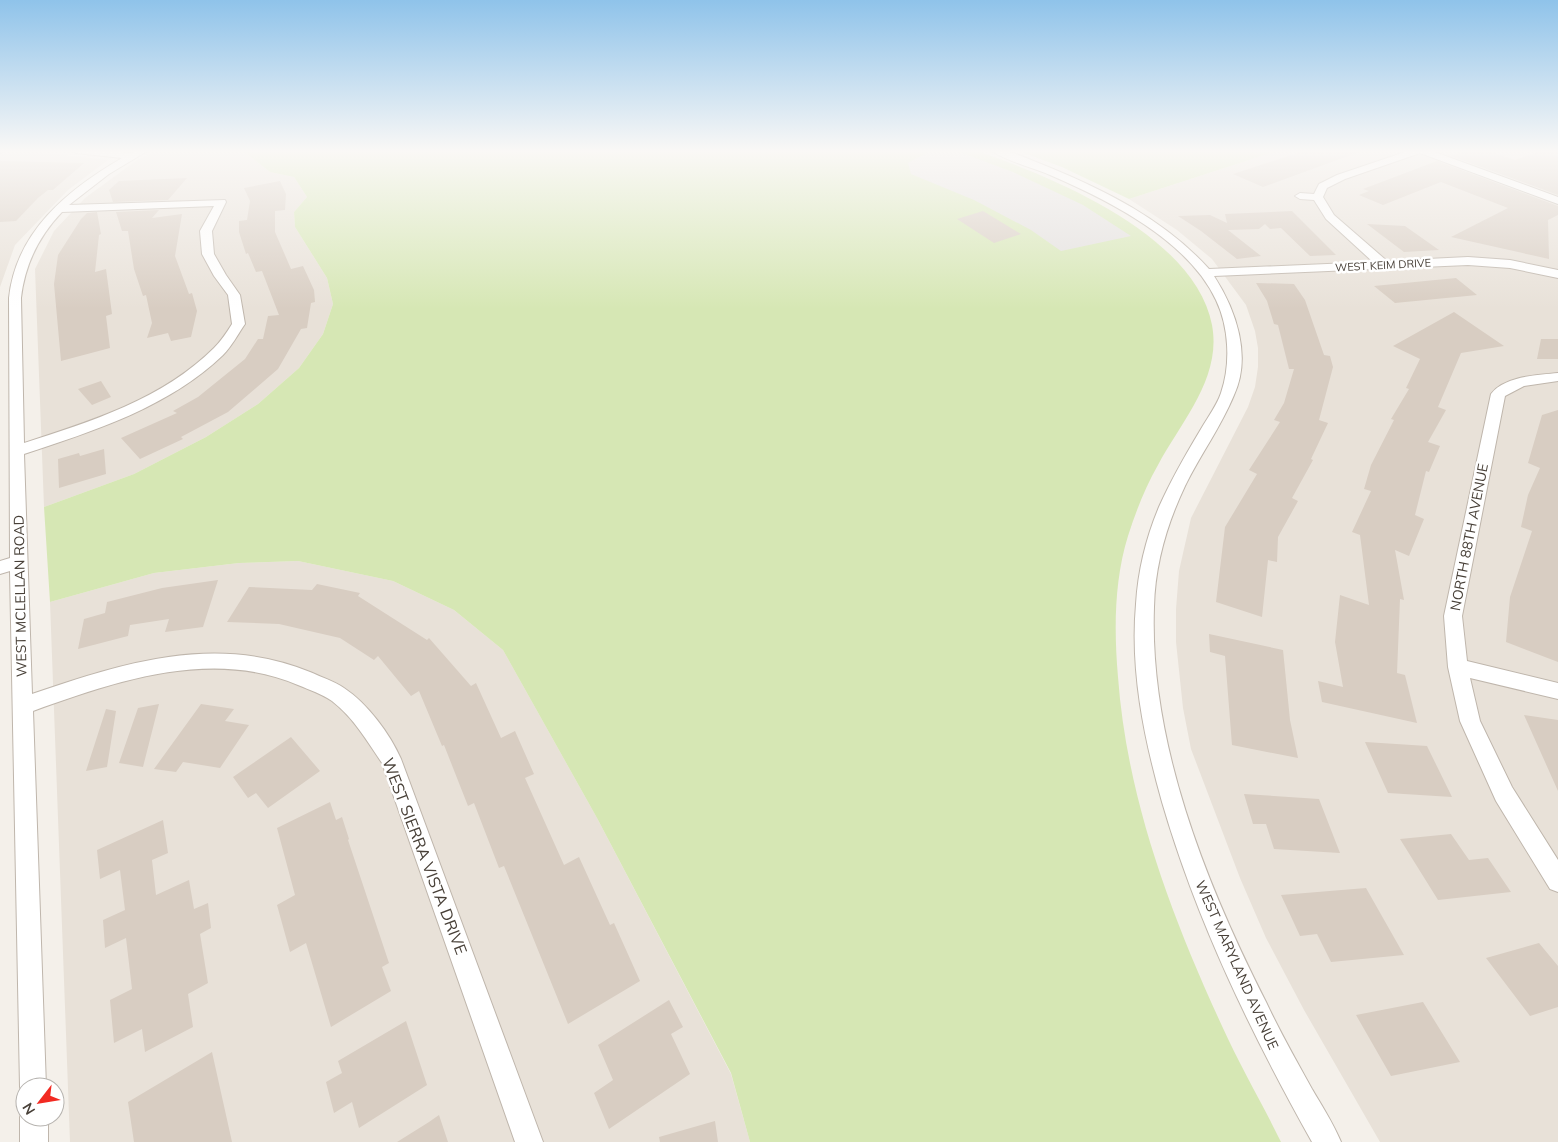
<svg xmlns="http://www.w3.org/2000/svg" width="1558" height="1142" font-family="Mulish,sans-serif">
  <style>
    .residential { fill: #e8e1d8 }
    .green { fill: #d6e7b4 }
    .parking { fill: #e3e0de }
    .building { fill: #d8cdc2 }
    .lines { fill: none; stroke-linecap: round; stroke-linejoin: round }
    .minor-casing { stroke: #bfb6ac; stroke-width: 2 }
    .minor { fill: #fff; fill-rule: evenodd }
    .labels { text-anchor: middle; stroke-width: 5; stroke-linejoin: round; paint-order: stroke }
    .far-street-label { font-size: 11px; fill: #484038; stroke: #fff }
    .street-label { font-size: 14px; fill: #484038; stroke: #fff }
    .near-street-label { font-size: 16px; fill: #484038; stroke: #fff }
  </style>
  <rect width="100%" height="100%" fill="#f4f0ea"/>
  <path class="residential" d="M0,150H18L108,160L68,190L15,245L0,287Z
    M159,150H242L270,172L294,177L307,197L294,212L295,227L327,278L333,304L323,334L299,368L258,404L206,437L134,474L44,507L35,269L54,231L85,198L137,160Z
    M1280,150H1558V1142H1380L1304,1010L1266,938L1240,878L1191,749L1183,708L1176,642V609L1179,571L1191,518L1248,407L1255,387L1258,367V348L1255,331L1246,305L1212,259L1177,230L1129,199Z
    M298,561L393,581L454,610L503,650L597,818L731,1074L750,1142H70L50,602L154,573L239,563Z"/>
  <path class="green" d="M242,150H974C1052,176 1195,235 1212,325C1222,378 1181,422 1158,465C1145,488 1136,511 1128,536C1114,581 1114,631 1118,677C1127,799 1171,915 1222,1026C1240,1066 1262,1103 1281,1142H750L731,1073L597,818L503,650L454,610L393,581L298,561L239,563L154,573L50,602L44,507L134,474L206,437L258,404L299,368L323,334L333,304L327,278L295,227L294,212L307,197L294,177L270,172Z
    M1016,150H1280L1129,199L1062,167Z"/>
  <path class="parking" d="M932,150H954L1013,172L1083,205L1131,236L1061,251L1031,230L974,200L911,174L908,163Z"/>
  <path class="building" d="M1307,150H1359V152L1263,187L1233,174Z
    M1468,150H1485L1515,160L1543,150H1558V195L1451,156Z
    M0,161L84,163L53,190H48L38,198L16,221L0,222Z
    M1437,161L1558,206V215L1548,220L1549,259L1451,237L1508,208L1441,182L1383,205L1359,195L1369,191L1363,189Z
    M187,178L168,200L113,202L109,190L119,181Z
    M280,181L286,194L285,210L275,211V232L291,269L303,266L314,290L315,302L311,303L307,328L301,329L278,369L228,412L181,437L183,439L140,459L121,438L177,413L173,411L198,397L245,359L258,339H263L268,316L279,315L262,271L256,272L248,253L246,254L239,232V221L247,220L250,201L244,188Z
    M159,210L152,218L182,214L175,256L189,294L192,293L197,311L191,337L171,341L168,333L147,338L152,323L146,295L143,296L134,269L128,231H122L116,212Z
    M983,211L1021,234L994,243L957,219Z
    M1292,211L1336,255L1310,256L1281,228L1270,229L1265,224L1259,229L1228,230L1261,256L1237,259L1201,231L1178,216L1210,215L1227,223L1225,214Z
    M97,212L101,234L99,235L95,272L106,269L112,314L106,316L110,348L61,361L54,284L58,255L81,219L87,213Z
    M1367,224L1405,226L1439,250L1404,252Z
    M1456,278L1477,295L1395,303L1374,286Z
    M1256,283L1294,284L1305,300L1324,355L1330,356L1333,367L1319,420L1328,423L1311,459L1313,460L1292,498L1298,501L1278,537L1277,562L1268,560L1262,617L1216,602L1225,527L1257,474L1249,470L1280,422L1274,420L1284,403L1294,369H1289L1278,325L1274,324L1267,301Z
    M1454,312L1504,346L1461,353L1438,407L1446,410L1428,442L1440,446L1429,472L1426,471L1415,515L1424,519L1409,556L1395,550L1404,600L1400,599L1397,673L1405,675L1417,723L1322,702L1318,681L1343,687L1335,642L1340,595L1369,605L1360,535L1352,532L1371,491L1364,489L1371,465L1394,420L1391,419L1409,389L1406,388L1420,359L1393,346Z
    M1541,339H1558V359H1537Z
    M101,381L111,397L92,405L78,389Z
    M1558,410V662L1506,642L1510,597L1532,531L1521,527L1528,495L1540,468L1528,463L1542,415Z
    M104,449L106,474L59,488L58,459L79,453L80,456Z
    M218,580L203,627L165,632L169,619L130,625L128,636L78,649L84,619L105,613L107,602L162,588Z
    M317,584L360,593L358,596L427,640L429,638L471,686L476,683L501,738L515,731L534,774L525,778L564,865L579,857L610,925L614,923L640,981L568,1024L504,866L499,868L474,803L468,806L444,745L442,746L419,691L411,696L378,656L374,660L340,638L279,624L227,622L249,587L312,590Z
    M1209,634L1283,650L1290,720L1298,758L1232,745L1225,656L1210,652Z
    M159,704L143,767L119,763L138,708Z
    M201,704L234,709L225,721L249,725L220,768L183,762L176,772L154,769Z
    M106,709L116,711L107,767L86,771Z
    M1524,715L1558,720V791Z
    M291,737L320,771L268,808L256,793L248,798L233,777Z
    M1365,742L1427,746L1452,797L1388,793Z
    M1244,794L1319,799L1340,853L1274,849L1266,824H1253Z
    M330,802L336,820L342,817L349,839L348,840L389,963L382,967L391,991L331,1027L306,943L290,952L277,905L295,895L277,828Z
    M163,820L168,853L152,860L156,895L189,880L194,909L208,903L211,928L200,934L208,983L188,994L193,1027L145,1052L142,1029L114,1043L110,1000L132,989L126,938L105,948L103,920L125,910L120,870L100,879L97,850Z
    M1451,834L1469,860L1488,858L1511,892L1438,900L1400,839Z
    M1366,888L1404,955L1331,962L1317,934L1300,936L1281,895Z
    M1539,943L1558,966V1007L1530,1016L1486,958Z
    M669,1000L683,1027L671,1034L690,1074L609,1129L594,1093L613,1080L598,1045Z
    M1423,1002L1460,1062L1391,1076L1356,1015Z
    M406,1021L427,1085L359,1128L352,1102L334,1113L326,1082L342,1073L338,1061Z
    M212,1052L232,1142H134L128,1102Z
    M439,1115L448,1142H397L429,1122Z
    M715,1121L718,1142H660L659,1137Z"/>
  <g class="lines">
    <defs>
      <path id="minor" d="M0,150H7L0,153Z
        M71,150H100L131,153L137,150H149L109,174L69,205L225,200L226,202L212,231L214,254L226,275L240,295L245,324C238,334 232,346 223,355C169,407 94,431 24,454L32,694C123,663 216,633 310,672C321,677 334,681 344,688C368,704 390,734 401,759L543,1142H515L382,763C367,741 354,718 332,701C322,694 310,690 298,685C212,648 116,681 33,711L46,1087H25V1097H23L20,1087L10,571L0,574V561L10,558L9,298C16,232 67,190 122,158L76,153ZM214,206L200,231L202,254L214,276L228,295L232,324C227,332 221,341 214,348C163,399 90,422 24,443L21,298C25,264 39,236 62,212Z
        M990,150C1007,148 1025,158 1041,164C1103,189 1164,219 1209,269L1373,262L1326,219L1314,200L1300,199L1295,196L1300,193L1314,194L1319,184L1337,175L1411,150H1429L1558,197V204L1420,153L1345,179L1327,188L1323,197L1334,215L1387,261L1468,257L1510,260L1558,270V278L1510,268L1468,265L1214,276C1236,310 1252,356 1234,395C1221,427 1200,455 1185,486C1167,524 1155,564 1154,607C1149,742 1206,884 1266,1002C1280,1032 1296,1060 1312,1089C1322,1106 1333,1123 1341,1142H1312C1251,1033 1197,922 1162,802C1144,738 1130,671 1136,604C1138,571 1146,538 1159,507C1171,480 1186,454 1201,429C1208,417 1217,405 1221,393C1231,364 1229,327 1216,300C1188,240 1108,200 1050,175C1031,167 1006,161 990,150Z
        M1558,373V381L1524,386L1505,396L1462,616L1467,661L1558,683V699L1470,678L1480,721L1512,787L1558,860V892L1550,889L1496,801L1460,721L1448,667L1444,616L1491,394C1504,376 1538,375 1558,373Z
        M24,1107L25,1117H48V1142H20V1117Z"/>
    </defs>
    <use href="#minor" class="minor-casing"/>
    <use href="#minor" class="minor"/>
  </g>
  <linearGradient id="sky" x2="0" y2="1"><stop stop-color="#8fc3ea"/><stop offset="0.49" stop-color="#faf8f6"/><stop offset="1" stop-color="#faf8f6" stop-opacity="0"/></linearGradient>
  <rect width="1558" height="309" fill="url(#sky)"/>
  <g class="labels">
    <g class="far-street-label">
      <text transform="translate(1383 265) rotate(-3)" y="4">WEST KEIM DRIVE</text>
    </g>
    <g class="street-label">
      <text transform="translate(1469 537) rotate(-79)" y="5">NORTH 88TH AVENUE</text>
      <text transform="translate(20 596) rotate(-91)" y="5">WEST MCLELLAN ROAD</text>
      <text transform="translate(1237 965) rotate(66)" y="5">WEST MARYLAND AVENUE</text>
    </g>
    <g class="near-street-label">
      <text transform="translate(425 856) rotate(69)" y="6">WEST SIERRA VISTA DRIVE</text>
    </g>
  </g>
  <g transform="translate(40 1102) rotate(239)"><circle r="24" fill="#ffffff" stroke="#b6b3af"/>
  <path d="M0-4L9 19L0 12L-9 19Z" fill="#f22a22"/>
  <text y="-8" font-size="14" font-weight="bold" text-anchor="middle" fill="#484038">N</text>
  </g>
</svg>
